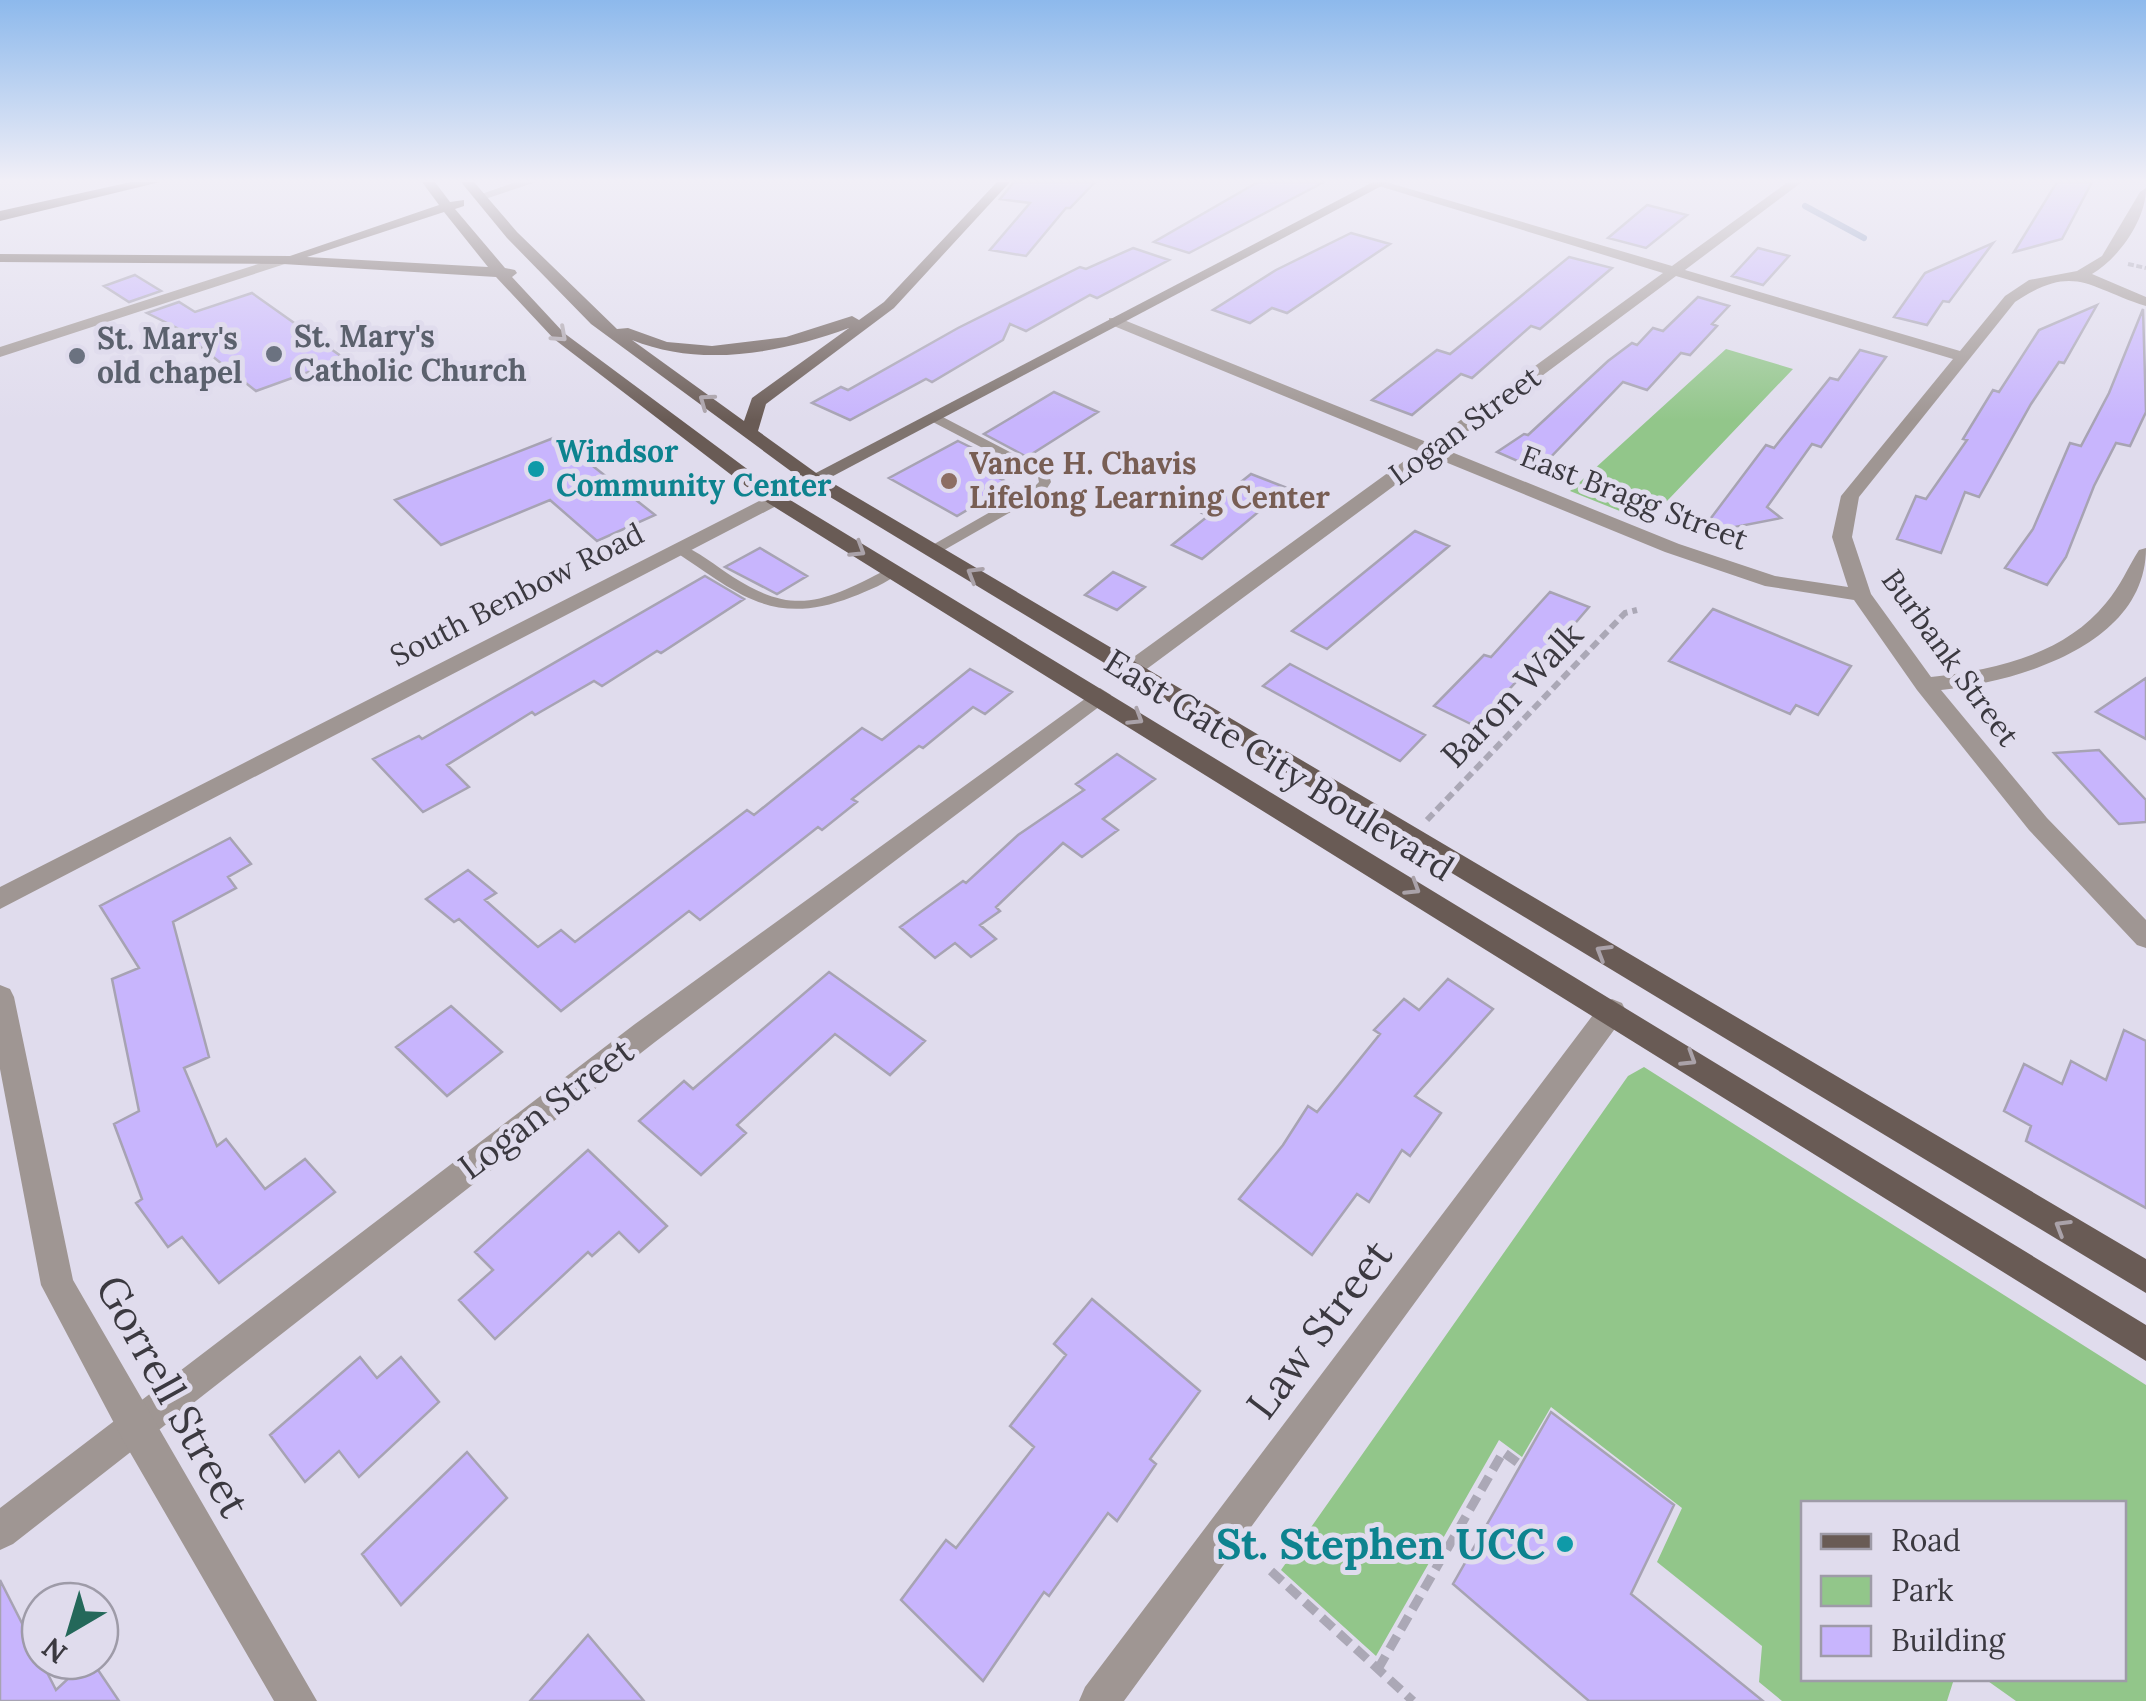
<svg xmlns="http://www.w3.org/2000/svg" width="2146" height="1701" font-family="Lora,serif">
  <style>
    .green { fill: #92c68a }
    .lines { fill: none; stroke-linecap: round; stroke-linejoin: round }
    .stream { stroke: #8598bd; stroke-width: 6 }
    .building { fill: #c8b5fd; stroke: #a7a3b3; stroke-width: 2.5 }
    .path-far2 { stroke: #aba8b6; stroke-width: 4; stroke-dasharray: 6 2.5; stroke-linecap: butt }
    .path-far1 { stroke: #aba8b6; stroke-width: 6; stroke-dasharray: 9 5; stroke-linecap: butt }
    .path { stroke: #aba8b6; stroke-width: 9; stroke-dasharray: 15 8; stroke-linecap: butt }
    .service { fill: #9f9693; fill-rule: evenodd }
    .minor { fill: #9f9693; fill-rule: evenodd }
    .tertiary { fill: #9f9693; fill-rule: evenodd }
    .secondary { fill: #7f746f; fill-rule: evenodd }
    .primary { fill: #695b55; fill-rule: evenodd }
    .motorway { fill: #564640; fill-rule: evenodd }
    .oneway { stroke: #aaa2a9 }
    .worship-dot { fill: #6b7280; stroke: #e0dced; stroke-width: 4 }
    .culture-dot { fill: #0f9aa8; stroke: #e0dced; stroke-width: 4 }
    .education-dot { fill: #8d6e63; stroke: #e0dced; stroke-width: 4 }
    .labels { text-anchor: middle; stroke-width: 10; stroke-linejoin: round; paint-order: stroke }
    .far-worship-label { font-size: 30px; font-weight: bold; fill: #5b616d; stroke: #e0dced; text-anchor: start }
    .far-street-label { font-size: 30px; fill: #3b3940; stroke: #e0dced }
    .far-culture-label { font-size: 30px; font-weight: bold; fill: #0d838f; stroke: #e0dced; text-anchor: start }
    .far-education-label { font-size: 30px; font-weight: bold; fill: #785e54; stroke: #e0dced; text-anchor: start }
    .street-label { font-size: 35px; fill: #3b3940; stroke: #e0dced }
    .near-street-label { font-size: 42px; fill: #3b3940; stroke: #e0dced }
    .near-culture-label { font-size: 42px; font-weight: bold; fill: #0d838f; stroke: #e0dced; text-anchor: end }
  </style>
  <rect width="100%" height="100%" fill="#e0dced"/>
  <path class="green" d="M1726,349L1793,369L1647,522L1570,491Z
    M1644,1067L2146,1385V1701H2016L1985,1679L2124,1678V1504H1804V1678L1954,1679L1947,1701H1782L1759,1682L1762,1646L1657,1562L1682,1508L1551,1407L1522,1457L1499,1440L1376,1656L1281,1570L1628,1076Z"/>
  <g class="lines">
    <path class="stream" d="M1805,206L1864,238"/>
  </g>
  <path class="building" d="M1014,182H1095L1070,208H1066L1026,256L990,250L1030,203L1000,199Z
    M1258,182H1324L1189,253L1154,242Z
    M2057,182H2092L2062,239L2014,252Z
    M1647,205L1687,215L1646,248L1608,238Z
    M1351,233L1390,244L1287,313L1272,308L1250,323L1213,310L1276,270Z
    M1993,243L1949,302L1943,301L1927,325L1894,317L1925,273Z
    M1133,248L1169,260L1097,298L1090,295L1026,331L1010,324L1003,340L932,382L926,379L850,420L812,403L841,387L848,390L958,328L1080,267L1086,269Z
    M1758,248L1789,256L1763,285L1732,276Z
    M1569,257L1612,268L1540,329L1531,326L1472,378L1461,374L1412,415L1372,400L1437,350L1450,354Z
    M135,275L161,291L129,302L104,286Z
    M252,293L345,359L256,391L177,328L147,313L179,302L195,312Z
    M1698,297L1729,306L1712,324L1717,326L1690,355L1681,353L1647,390L1623,382L1545,463L1536,459L1527,465L1497,452L1524,434L1528,435L1608,361L1632,343L1637,345L1653,328L1663,331Z
    M2097,305L2064,363L2059,362L2031,404L1979,497L1965,492L1941,553L1897,539L1916,496L1926,499L1967,440L1963,439L1993,390L1999,392L2039,330Z
    M2143,309L2146,412L2130,446L2116,443L2094,486L2066,557L2047,585L2005,568L2033,529L2070,443L2081,446L2109,393Z
    M1860,350L1886,357L1821,447L1812,444L1767,507L1781,518L1699,534L1766,445L1774,448L1830,378L1838,380Z
    M1054,392L1098,412L1027,457L984,434Z
    M556,437L655,515L597,541L550,500L441,545L395,500Z
    M958,441L1011,467L997,477L1011,484L957,516L889,478Z
    M1251,474L1287,488L1202,559L1172,545L1208,516L1202,513Z
    M1415,531L1449,546L1327,649L1292,631Z
    M760,548L807,576L777,594L725,567Z
    M1113,572L1145,587L1117,610L1085,595Z
    M705,576L744,599L661,653L657,651L602,686L594,681L535,715L532,712L447,765L469,787L423,812L373,759L419,736L422,739Z
    M1550,592L1589,607L1547,656L1542,654L1475,726L1434,706L1484,655L1491,657Z
    M1713,609L1851,666L1818,715L1796,705L1790,714L1669,661Z
    M1290,664L1425,735L1400,761L1263,686Z
    M970,669L1012,692L985,714L973,707L923,748L919,746L852,799L857,802L822,830L818,827L700,920L689,911L561,1011L459,919L454,922L426,899L468,870L496,893L485,900L538,947L561,930L575,942L747,810L754,815L862,728L882,740Z
    M2146,678V739L2096,712Z
    M2099,750L2146,800V822L2119,824L2054,753Z
    M1117,754L1155,779L1103,819L1118,830L1082,857L1063,843L996,907L1000,911L980,925L996,939L971,957L955,943L935,958L900,927L963,881L966,883L1018,835L1084,790L1076,784Z
    M230,838L251,864L228,877L236,888L173,922L209,1057L184,1068L217,1146L226,1139L265,1189L305,1159L335,1192L219,1283L182,1237L168,1247L136,1203L142,1199L114,1124L139,1111L112,979L139,968L100,906Z
    M829,972L925,1041L890,1075L835,1034L737,1125L746,1133L701,1175L639,1121L684,1081L693,1089Z
    M1448,979L1493,1009L1415,1096L1441,1113L1410,1156L1402,1150L1369,1202L1357,1194L1312,1255L1239,1199L1283,1145L1308,1106L1317,1112L1380,1034L1374,1030L1404,999L1419,1010Z
    M451,1006L502,1052L447,1096L396,1047Z
    M2124,1030L2146,1041V1208L2026,1141L2031,1126L2004,1111L2024,1064L2062,1084L2071,1061L2106,1080Z
    M588,1150L667,1226L639,1252L619,1232L592,1256L588,1252L495,1339L459,1300L493,1270L475,1252Z
    M1092,1299L1200,1391L1150,1459L1156,1464L1117,1521L1108,1513L1049,1596L1044,1592L983,1681L901,1600L946,1540L956,1548L1034,1447L1010,1426L1066,1355L1054,1344Z
    M360,1357L377,1378L401,1357L439,1402L359,1477L339,1451L305,1482L270,1435Z
    M1551,1412L1674,1505L1631,1594L1763,1701H1589L1453,1584Z
    M467,1452L507,1498L401,1605L362,1554Z
    M0,1580L56,1690L87,1661H92L119,1701H0Z
    M588,1635L644,1701H530Z"/>
  <g class="lines">
    <path class="path-far2" d="M2128,264L2146,268"/>
    <path class="path-far1" d="M1427,820L1625,613L1637,610"/>
    <path class="path" d="M1271,1571L1413,1701
      M1378,1669L1503,1452L1521,1465"/>
    <path class="service" d="M929,414H937L1048,472L1051,482L1044,493L939,553H929V547L1034,487L1039,482L1038,477L929,420Z
      M679,544C698,551 716,566 733,577C797,618 826,600 888,569H898L900,572C887,583 868,591 852,597C772,628 738,593 674,551V545Z"/>
    <path class="minor" d="M516,182H536L479,201L473,197Z
      M1366,182H1386L1672,266L1788,182H1802L1685,270L1960,351L2005,296L2029,280L2077,271L2102,256L2140,192L2146,188C2146,220 2119,258 2092,274L2146,297V306C2088,288 2075,262 2015,302L1859,497L1852,537L1871,594L1931,677C1994,670 2064,655 2106,603C2120,587 2128,567 2139,550L2146,548C2146,645 2019,681 1941,690L2047,818L2146,920V948L2137,945L2029,830L1917,690L1854,600L1765,586L1665,552L1433,457L1140,674H1124L1121,669L1124,664L1418,451L1109,324V318H1119L1429,443L1663,273ZM1676,276L1953,359L1841,496L1832,537L1848,587L1775,576L1679,544L1444,449Z
      M283,256L290,260L288,263L0,357V347Z
      M1100,688L1111,695L1108,700L655,1042L13,1544L0,1550V1508L635,1024Z
      M1612,999L1622,1003L1626,1011L1622,1019L1124,1701H1079L1085,1687L1602,1003Z"/>
    <path class="tertiary" d="M775,493L784,499L782,503L0,909V887Z
      M0,985L10,989L14,997L73,1280L317,1701H274L124,1442L41,1285L0,1069Z"/>
    <path class="secondary" d="M1373,182H1389L782,503H768L766,499Z"/>
    <path class="primary" d="M422,182H435L450,202L464,200V206L455,209L505,268L515,270L517,273L512,277L564,333L782,495L2146,1325V1361L768,503L554,339L496,277L283,264L0,262V254L290,256L439,205ZM444,212L488,267L307,257Z
      M461,182H474L517,232L617,329L628,328L667,342L712,346L786,337L852,316L859,320L884,302L997,182H1010L894,308L766,404L758,431L819,475L2146,1259V1293L807,483L591,324L507,238ZM849,328L752,398L744,421L632,340C701,368 781,353 849,328Z"/>
    <path class="motorway" d="M131,182H160L0,221V211Z"/>
  </g>
  <defs><path id="oneway-chevron" d="M-2-3.5L2.5 0L-2 3.5" fill="none" stroke-width="1.6" stroke-linecap="round" stroke-linejoin="round" transform="scale(2.5)"/></defs>
  <g class="oneway">
    <use href="#oneway-chevron" transform="translate(560 335) rotate(42)"/>
    <use href="#oneway-chevron" transform="translate(706 401) rotate(-144)"/>
    <use href="#oneway-chevron" transform="translate(858 550) rotate(32)"/>
    <use href="#oneway-chevron" transform="translate(974 574) rotate(-149)"/>
    <use href="#oneway-chevron" transform="translate(1136 718) rotate(32)"/>
    <use href="#oneway-chevron" transform="translate(1413 888) rotate(32)"/>
    <use href="#oneway-chevron" transform="translate(1603 952) rotate(-149)"/>
    <use href="#oneway-chevron" transform="translate(1689 1059) rotate(32)"/>
    <use href="#oneway-chevron" transform="translate(2062 1227) rotate(-149)"/>
  </g>
  <linearGradient id="sky" x2="0" y2="1"><stop stop-color="#8db9ec"/><stop offset="0.43" stop-color="#f1eff7"/><stop offset="1" stop-color="#f1eff7" stop-opacity="0"/></linearGradient>
  <rect width="2146" height="420" fill="url(#sky)"/>
  <g class="worship-dot">
    <circle cx="274" cy="354" r="10"/>
    <circle cx="77" cy="356" r="10"/>
  </g>
  <g class="culture-dot">
    <circle cx="536" cy="469" r="10"/>
    <circle cx="1565" cy="1544" r="10"/>
  </g>
  <circle class="education-dot" cx="949" cy="481" r="10"/>
  <g class="labels">
    <g class="far-worship-label">
      <text x="294" y="347">St. Mary's<tspan x="294" dy="34">Catholic Church</tspan></text>
      <text x="97" y="349">St. Mary's<tspan x="97" dy="34">old chapel</tspan></text>
    </g>
    <g class="far-street-label">
      <text transform="translate(1465 426) rotate(-36)" y="10">Logan Street</text>
      <text transform="translate(1634 498) rotate(21)" y="10">East Bragg Street</text>
      <text transform="translate(517 595) rotate(-27)" y="10">South Benbow Road</text>
      <text transform="translate(1950 658) rotate(54)" y="10">Burbank Street</text>
    </g>
    <g class="far-culture-label">
      <text x="556" y="462">Windsor<tspan x="556" dy="34">Community Center</tspan></text>
    </g>
    <g class="far-education-label">
      <text x="969" y="474">Vance H. Chavis<tspan x="969" dy="34">Lifelong Learning Center</tspan></text>
    </g>
    <g class="street-label">
      <text transform="translate(1512 695) rotate(-46)" y="12">Baron Walk</text>
      <text transform="translate(1279 765) rotate(32)" y="12">East Gate City Boulevard</text>
      <text transform="translate(546 1109) rotate(-37)" y="12">Logan Street</text>
    </g>
    <g class="near-street-label">
      <text transform="translate(1319 1329) rotate(-53)" y="15">Law Street</text>
      <text transform="translate(173 1396) rotate(61)" y="15">Gorrell Street</text>
    </g>
    <g class="near-culture-label">
      <text x="1545" y="1559">St. Stephen UCC</text>
    </g>
  </g>
  <rect x="1801" y="1501" width="325" height="180" fill="#e0dced" stroke="#9e9ba8" stroke-width="2.5"/>
  <rect x="1821" y="1534" width="50" height="15" fill="#695b55" stroke="#9e9ba8" stroke-width="2.5"/>
  <text x="1891" y="1551" font-size="30" fill="#3b3940">Road</text>
  <rect x="1821" y="1576" width="50" height="30" fill="#92c68a" stroke="#9e9ba8" stroke-width="2.5"/>
  <text x="1891" y="1601" font-size="30" fill="#3b3940">Park</text>
  <rect x="1821" y="1626" width="50" height="30" fill="#c8b5fd" stroke="#9e9ba8" stroke-width="2.5"/>
  <text x="1891" y="1651" font-size="30" fill="#3b3940">Building</text>
  <g transform="translate(70 1631) rotate(218)"><circle r="48" fill="#e0dced" stroke="#9e9ba8" stroke-width="2.5"/>
  <path d="M0-8L18 38L0 25L-18 38Z" fill="#24685a"/>
  <text y="-15" font-size="28" font-weight="bold" text-anchor="middle" fill="#3b3940">N</text>
  </g>
</svg>
